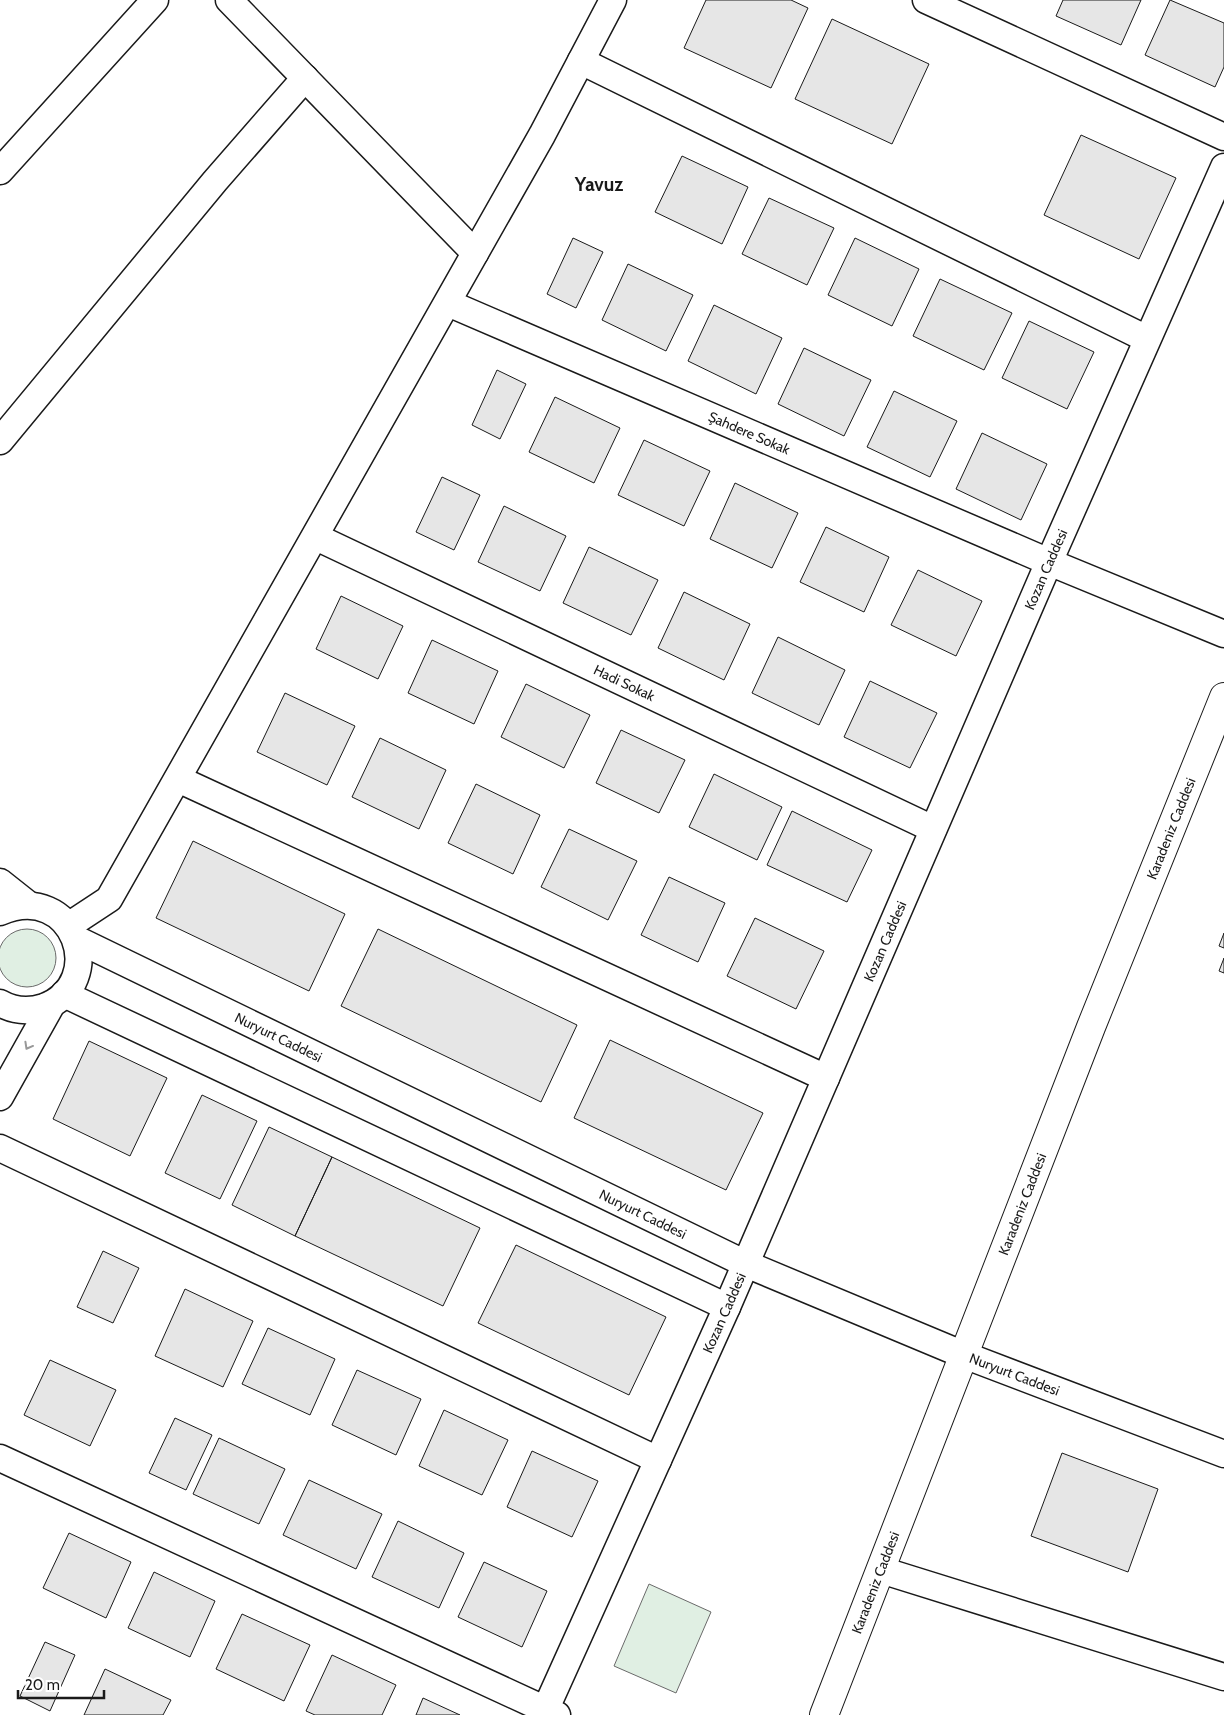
<svg xmlns="http://www.w3.org/2000/svg" width="1224" height="1715" font-family="Cabin,sans-serif">
  <style>
    .green { fill: #e0efe3; stroke: #6a6a6a }
    .building { fill: #e6e6e6; stroke: #1a1a1a }
    .lines { fill: none; stroke-linecap: round; stroke-linejoin: round }
    .street-casing { stroke: #1a1a1a; stroke-width: 29 }
    .secondary-casing { stroke: #1a1a1a; stroke-width: 30 }
    .street { stroke: #fff; stroke-width: 26 }
    .secondary { stroke: #fff; stroke-width: 28 }
    .oneway { stroke: #989898 }
    .labels { text-anchor: middle; stroke-width: 4; stroke-linejoin: round; paint-order: stroke }
    .street-label { font-size: 14px; fill: #1a1a1a; stroke: #fff }
    .district-label { font-size: 19px; font-weight: bold; fill: #1a1a1a; stroke: #fff }
  </style>
  <rect width="100%" height="100%" fill="#fff"/>
  <path class="green" d="M-2 958a29 29 0 1 1 58 0a29 29 0 1 1-58 0Z
    M649,1584L711,1612L676,1693L614,1666Z"/>
  <path class="building" d="M706,0H791L808,8L771,88L684,48Z
    M1063,0H1141L1121,45L1056,16Z
    M1170,0L1224,23V67L1215,87L1145,55Z
    M832,19L929,64L892,144L795,99Z
    M1081,135L1176,178L1139,259L1044,215Z
    M682,156L748,187L722,244L655,212Z
    M769,198L834,228L807,285L742,254Z
    M573,238L603,252L576,308L547,294Z
    M855,238L919,269L892,326L828,295Z
    M628,264L693,295L666,351L602,320Z
    M940,279L1012,313L984,370L913,336Z
    M714,305L782,338L756,394L688,361Z
    M1029,321L1094,352L1067,409L1002,378Z
    M804,348L871,380L844,436L778,404Z
    M497,370L526,384L500,439L472,425Z
    M894,391L957,421L930,477L867,447Z
    M555,397L620,428L594,483L529,452Z
    M982,433L1047,464L1021,520L956,489Z
    M644,440L710,471L684,526L618,495Z
    M442,477L480,495L454,550L416,532Z
    M735,483L798,513L772,568L710,539Z
    M504,506L566,536L540,591L478,562Z
    M826,527L889,557L864,612L800,582Z
    M589,547L658,580L631,635L563,603Z
    M918,570L982,601L956,656L891,625Z
    M684,592L750,624L724,680L658,648Z
    M341,596L403,626L378,679L316,649Z
    M778,637L845,670L819,725L752,693Z
    M432,640L498,671L474,724L408,693Z
    M870,681L937,713L910,768L844,737Z
    M526,684L590,715L564,768L501,737Z
    M285,693L355,726L327,785L257,752Z
    M621,730L685,760L659,813L596,783Z
    M380,738L446,770L419,829L352,797Z
    M714,774L782,807L757,860L689,827Z
    M476,784L540,815L513,874L448,843Z
    M792,811L872,850L847,902L767,865Z
    M569,829L637,861L608,920L541,887Z
    M193,841L345,914L309,991L156,918Z
    M669,877L725,903L698,962L641,935Z
    M755,918L824,951L796,1009L727,976Z
    M378,929L577,1025L541,1102L341,1006Z
    M1224,933V948L1219,946Z
    M1224,958V973L1219,971Z
    M610,1040L763,1113L726,1190L574,1118Z
    M89,1041L167,1078L130,1156L53,1119Z
    M202,1095L257,1121L220,1199L165,1173Z
    M269,1127L332,1157L295,1236L232,1205Z
    M332,1157L480,1228L443,1306L295,1236Z
    M516,1245L666,1317L629,1395L478,1323Z
    M103,1251L139,1268L113,1323L77,1307Z
    M185,1289L253,1321L223,1387L155,1356Z
    M268,1328L335,1359L310,1415L242,1384Z
    M50,1360L116,1390L90,1446L24,1415Z
    M357,1370L421,1399L396,1455L332,1425Z
    M444,1410L508,1440L482,1495L419,1466Z
    M175,1418L212,1435L186,1490L149,1473Z
    M219,1438L285,1469L259,1524L193,1494Z
    M532,1451L598,1481L572,1537L507,1507Z
    M1062,1453L1158,1489L1128,1572L1031,1536Z
    M309,1480L382,1514L356,1569L283,1535Z
    M398,1521L464,1553L439,1608L372,1577Z
    M69,1533L131,1562L106,1618L43,1588Z
    M484,1562L547,1591L522,1647L458,1617Z
    M154,1572L215,1601L190,1657L128,1628Z
    M242,1614L310,1645L284,1701L216,1669Z
    M45,1642L75,1655L50,1711L20,1696Z
    M332,1655L396,1685L382,1715H315L306,1711Z
    M105,1669L171,1700L163,1715H84Z
    M423,1698L460,1715H416Z"/>
  <g class="lines">
    <defs>
      <g id="street">
        <path d="M229,0L475,253"/>
        <path d="M926,0L1224,137"/>
        <path d="M581,61L1147,339"/>
        <path d="M0,171L155,0"/>
        <path id="s1" d="M448,303L1049,562L1224,634"/>
        <path d="M0,441L215,181L305,78"/>
        <path id="s2" d="M316,537L933,829"/>
        <path d="M178,779L826,1078"/>
        <path d="M0,882L29,905"/>
        <path d="M0,912C75,880 109,983 44,1007C29,1012 14,1011 0,1003"/>
        <path d="M68,926L109,899L542,135L613,0"/>
        <path id="s3" d="M76,939L746,1264L964,1355L1224,1454"/>
        <path d="M64,994L727,1307"/>
        <path d="M0,1097L52,1004"/>
        <path d="M0,1148L658,1460"/>
        <path d="M0,1458L557,1715"/>
        <path d="M881,1570L1224,1677"/>
        <path id="s4" d="M543,1715L727,1307L1049,562L1224,167"/>
      </g>
      <g id="secondary">
        <path id="s5" d="M824,1715L1091,1027L1224,697"/>
      </g>
    </defs>
    <use href="#street" class="street-casing"/>
    <use href="#secondary" class="secondary-casing"/>
    <use href="#street" class="street"/>
    <use href="#secondary" class="secondary"/>
  </g>
  <defs><path id="oneway-chevron" d="M-2-3.5L2.5 0L-2 3.5" fill="none" stroke-width="1.6" stroke-linecap="round" stroke-linejoin="round" transform="scale(1.25)"/></defs>
  <use class="oneway" href="#oneway-chevron" transform="translate(28 1046) rotate(119)"/>
  <g class="labels">
    <g class="street-label">
      <text dy="5" stroke="none"><textPath href="#s1" startOffset="328">Şahdere Sokak</textPath></text>
      <text dy="5" stroke="none"><textPath href="#s4" startOffset="1251">Kozan Caddesi</textPath></text>
      <text dy="5" stroke="none"><textPath href="#s2" startOffset="341">Hadi Sokak</textPath></text>
      <text dy="5" stroke="none"><textPath href="#s5" startOffset="952">Karadeniz Caddesi</textPath></text>
      <text dy="5" stroke="none"><textPath href="#s4" startOffset="846">Kozan Caddesi</textPath></text>
      <text dy="5" stroke="none"><textPath href="#s3" startOffset="225">Nuryurt Caddesi</textPath></text>
      <text dy="5" stroke="none"><textPath href="#s5" startOffset="548">Karadeniz Caddesi</textPath></text>
      <text dy="5" stroke="none"><textPath href="#s3" startOffset="630">Nuryurt Caddesi</textPath></text>
      <text dy="5" stroke="none"><textPath href="#s4" startOffset="441">Kozan Caddesi</textPath></text>
      <text dy="5" stroke="none"><textPath href="#s3" startOffset="1035">Nuryurt Caddesi</textPath></text>
      <text dy="5" stroke="none"><textPath href="#s5" startOffset="142">Karadeniz Caddesi</textPath></text>
    </g>
    <g class="district-label">
      <text x="599" y="191">Yavuz</text>
    </g>
  </g>
  <path d="M18 1690v8h86v-8" fill="none" stroke="#1a1a1a" stroke-width="2.5"/>
  <text x="25" y="1690" font-size="15" fill="#1a1a1a" stroke="#ffffff" stroke-width="4" paint-order="stroke">20 m</text>
</svg>
